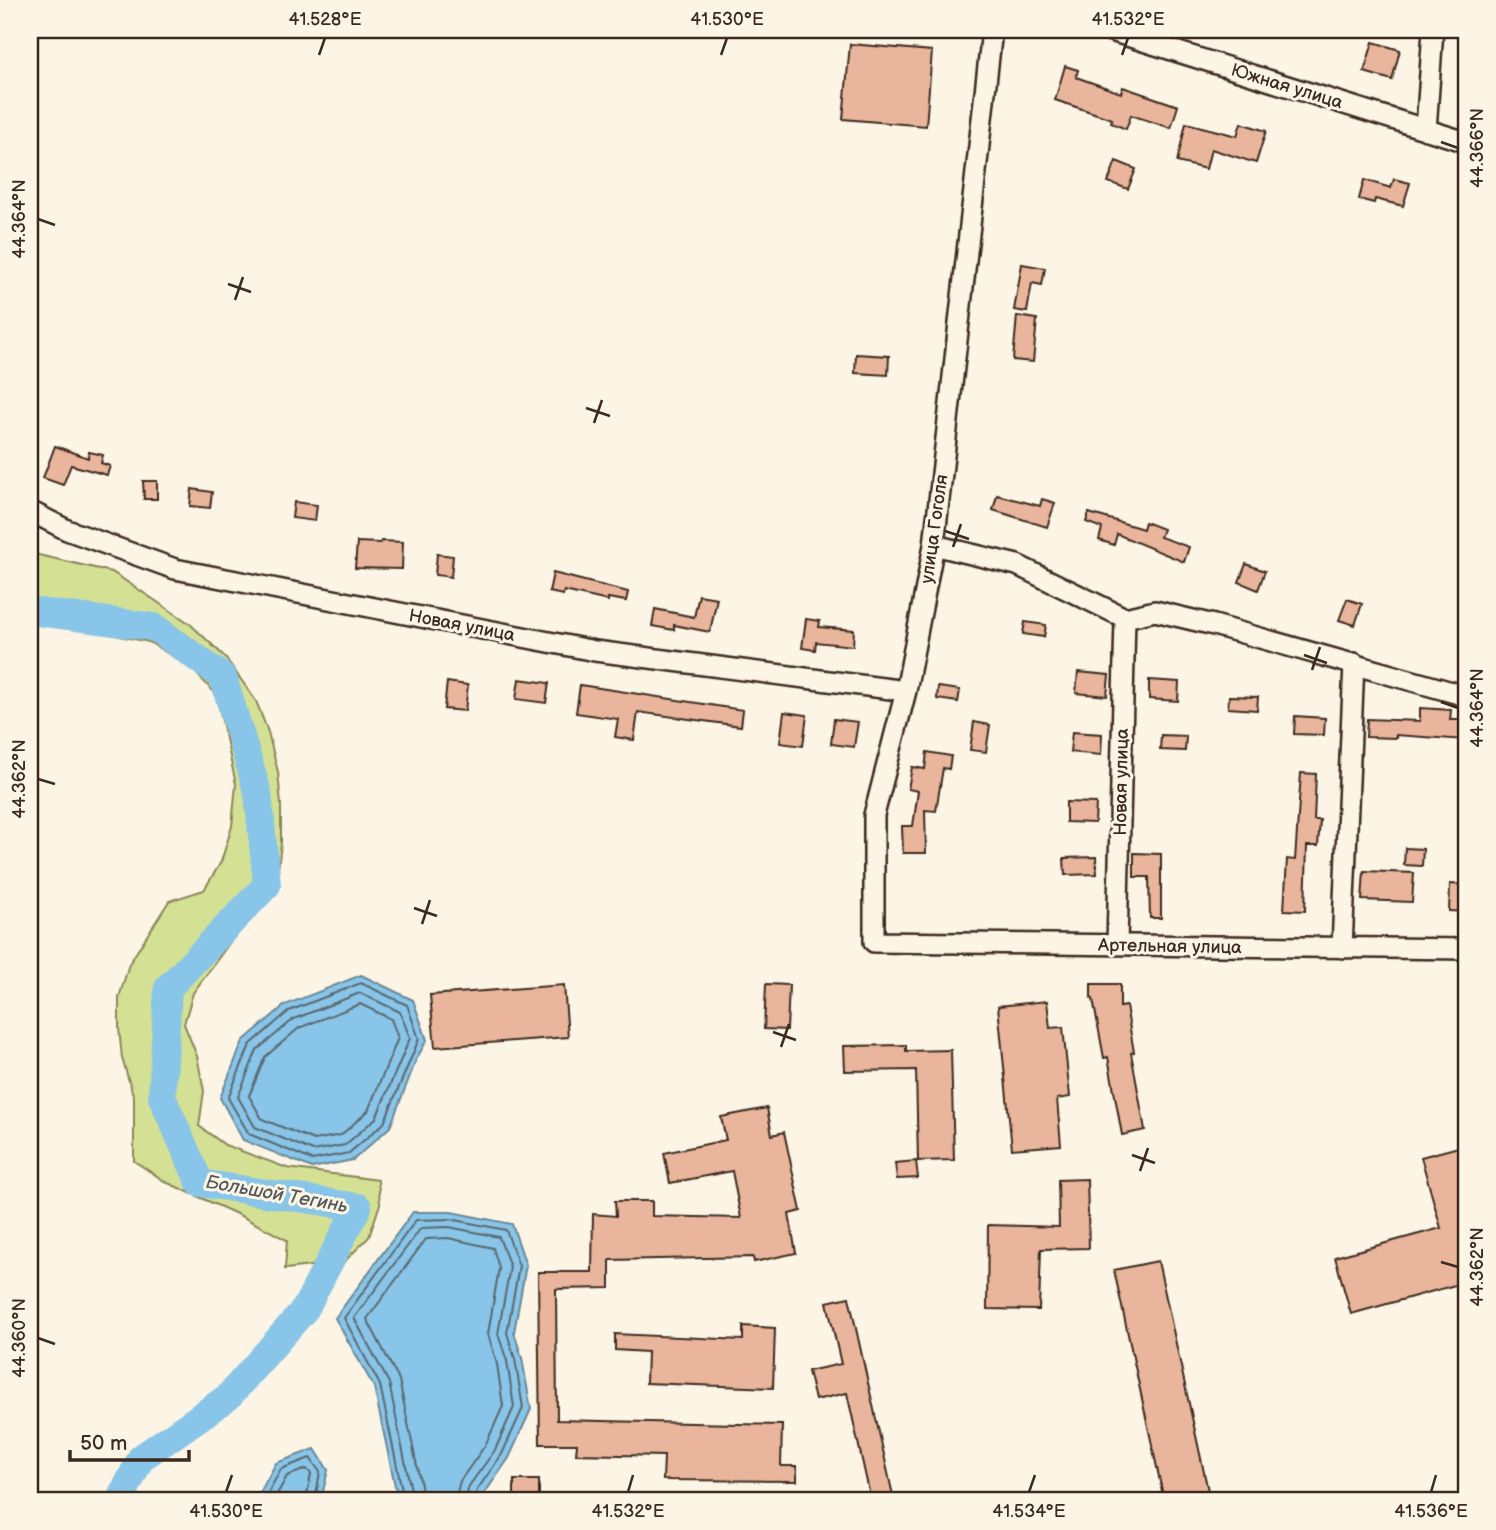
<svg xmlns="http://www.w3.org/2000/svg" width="1496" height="1530" font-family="'Balsamiq Sans',sans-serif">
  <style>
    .green { fill: #d4e194; stroke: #888659; stroke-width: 2 }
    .water { fill: #88c5e8; stroke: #698797; stroke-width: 2 }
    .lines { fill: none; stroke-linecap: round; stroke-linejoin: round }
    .shore { stroke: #5a686f; stroke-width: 2 }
    .river { stroke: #88c5e8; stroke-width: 28 }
    .building { fill: #eab59d; stroke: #3b2a1e; stroke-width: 2 }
    .minor-casing { stroke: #3b2a1e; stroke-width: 24 }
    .minor { stroke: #fcf5e5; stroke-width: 19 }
    .ticks { fill: none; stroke: #3b2a1e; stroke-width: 2.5 }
    .labels { text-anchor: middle; stroke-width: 6; stroke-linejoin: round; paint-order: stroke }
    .street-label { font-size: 18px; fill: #3b2a1e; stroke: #fcf5e5 }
    .water-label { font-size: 19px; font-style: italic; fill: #52585b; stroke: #fcf5e5 }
    .neatline { fill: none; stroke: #3b2a1e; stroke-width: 2.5 }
    .ticks-label { font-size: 18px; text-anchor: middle; fill: #3b2a1e }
  </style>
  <rect width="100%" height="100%" fill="#fcf5e5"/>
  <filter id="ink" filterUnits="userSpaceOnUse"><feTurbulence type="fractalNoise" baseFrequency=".0143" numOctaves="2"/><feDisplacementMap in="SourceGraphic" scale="14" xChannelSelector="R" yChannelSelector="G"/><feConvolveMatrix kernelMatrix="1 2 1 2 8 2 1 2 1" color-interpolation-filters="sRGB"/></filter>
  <g filter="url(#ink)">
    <path class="green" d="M30,553L112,572L189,623L225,657L256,701L268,732L278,772L281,805V843L277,879L265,905L241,927L193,993L184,1024L197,1056L204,1091L199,1126L225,1145L287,1168L378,1180L380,1204L369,1237L344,1262L285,1269L287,1240L241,1216L166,1182L134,1161V1098L122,1058L119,1028V998L129,964L169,901L204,890L221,862L232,826L236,784L216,694L190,667L149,642L40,620L30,595Z"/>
    <path class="water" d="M361,975L413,1000L427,1040L417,1058L390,1127L353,1160L312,1168L243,1140L220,1098L243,1041L285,1005Z
      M413,1212H451L512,1224L526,1265L514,1332L522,1358L531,1409L509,1458L480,1500H398L374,1387L335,1318Z
      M315,1449L328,1470L321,1500H256L276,1463Z"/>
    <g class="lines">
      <path class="shore" d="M361,983L407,1005L419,1039L384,1123L349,1153L312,1160L249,1134L228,1098L250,1045L289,1011Z
        M360,993L400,1012L410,1038L376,1118L345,1145L313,1151L255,1127L238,1097L257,1050L294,1019Z
        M360,1004L391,1019L398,1038L368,1111L341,1135L314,1140L262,1119L249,1096L265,1057L299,1028Z
        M264,1500L281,1469L310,1458L320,1472L315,1500
        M274,1500L287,1476L307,1469L311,1474L306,1500
        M404,1500L380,1385L344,1318L416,1220L450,1219L506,1230L519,1266L507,1333L515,1359L523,1408L502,1454L477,1490L474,1500
        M413,1500L389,1383L354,1318L421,1228L449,1227L499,1237L510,1267L498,1334L507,1361L514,1407L495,1450L469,1486L465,1500
        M424,1500L399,1380L367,1319L426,1239L448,1238L493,1248L499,1268L488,1334L497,1364L503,1406L486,1444L460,1481L455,1500"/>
      <path class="river" d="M30,611L154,627L223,677L258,793L267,885L168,988L162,1097L200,1183L358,1207L305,1309L228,1397L141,1458L120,1500"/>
    </g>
    <path class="building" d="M1373,42L1400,50L1392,80L1364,72Z
      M850,44L932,51L926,126L843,119Z
      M1065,66L1078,70L1076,77L1121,93L1123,87L1178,106L1171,128L1131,115L1126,129L1111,123L1112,119L1055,100Z
      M1186,123L1237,136L1241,123L1266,131L1256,163L1211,149L1206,169L1177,162Z
      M1116,161L1136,169L1128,189L1108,182Z
      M1394,179L1410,183L1403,206L1375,199L1374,203L1359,199L1364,180L1391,188Z
      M1022,264L1045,268L1042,285L1032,283L1027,312L1014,310Z
      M1017,316L1037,319L1033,362L1013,360Z
      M856,354L889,356L888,375L855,373Z
      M55,446L88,458L89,452L103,455L101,463L110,466L107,475L71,465L63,485L43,478Z
      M143,481H157V499H144Z
      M192,489L212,492L210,508L190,506Z
      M997,495L1040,506L1042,499L1055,503L1047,527L993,510Z
      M294,502L317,505L315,521L292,518Z
      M1089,513L1143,529L1145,522L1163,529L1160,537L1189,547L1184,562L1117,534L1114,545L1099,540L1102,528L1086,522Z
      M381,541L403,542L402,569L355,568L357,542L380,543Z
      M437,554L453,556L451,577L435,575Z
      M1246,564L1265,571L1258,590L1239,582Z
      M553,573L628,592L626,601L608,598V601L564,591L563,595L549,592Z
      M699,595L717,598L710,632L674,625V630L652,626L655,609L694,617Z
      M1347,599L1362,604L1355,625L1339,620Z
      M806,619L820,621L819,627L854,630L853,646L816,642L815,650L802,648Z
      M1025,622L1046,625L1044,637L1023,634Z
      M1078,672L1109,675L1107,696L1076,693Z
      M519,679L549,683L546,703L516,699Z
      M1149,680L1179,682L1178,701L1149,699Z
      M447,682L468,685L465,711L444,709Z
      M580,685L743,710L741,726L638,712L634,740L615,737L618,719L576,713Z
      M938,687L960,690L958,702L937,699Z
      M1229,696L1258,697L1257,710L1228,708Z
      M1420,708L1451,710L1450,720H1466V740L1396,735V738L1366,737L1367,719L1420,721Z
      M784,712L807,715L803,746L780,743Z
      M1295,716L1325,718L1324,735L1294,734Z
      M834,719L858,722L854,747L831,744Z
      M974,722L990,725L986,752L970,750Z
      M1072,732L1102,734L1101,755L1070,752Z
      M1161,735L1186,736L1185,751L1160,750Z
      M927,752L951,756L949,769L943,768L936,811L925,810L926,853H903L902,826H913L918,791L908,789L912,767L925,769Z
      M1301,773L1316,774L1314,820H1320L1318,846H1307L1305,911L1284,910L1287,859L1295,860Z
      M1066,802L1096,803L1095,823L1066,822Z
      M1405,848L1423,849L1422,866L1404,865Z
      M1134,853L1161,854V918H1150L1149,877H1134Z
      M1096,857L1097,874L1065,875L1064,858Z
      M1364,871L1414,873L1412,902L1362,900Z
      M1450,884L1466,885V912L1449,911Z
      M766,984L789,985L787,1030L764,1029Z
      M1091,984H1120V1007L1126,1006L1134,1052L1131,1053L1145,1130L1122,1135L1108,1057L1104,1058L1093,999L1091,998Z
      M564,985L568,1037L435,1047L430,995Z
      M1047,1001L1050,1028L1063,1027L1070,1097L1057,1099L1061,1145L1012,1149L998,1006Z
      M906,1045V1051L951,1050L954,1160L918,1161L916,1070L845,1071L844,1046Z
      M767,1108L772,1135L784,1132L801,1211L789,1214L796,1253L754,1262L753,1257L610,1260V1288L556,1289L557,1420L782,1425L781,1466H797V1481L663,1480L664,1456L576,1454L577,1444H540L538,1272H592L593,1214L616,1216L615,1201H652V1216L741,1218L732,1171L670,1183L664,1153L726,1140L721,1117Z
      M1466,1145V1282L1351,1314L1335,1257L1441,1228L1421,1157Z
      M916,1161L918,1178L897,1179L895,1163Z
      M1087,1179L1089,1248L1041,1249L1039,1310L987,1309L988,1225L1059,1227L1058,1180Z
      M1158,1261L1210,1500H1164L1114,1270Z
      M849,1297L894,1500H871L847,1393L815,1400L808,1371L841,1364L827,1302Z
      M743,1326L775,1328L773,1388L646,1383L647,1352L615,1350V1334L743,1340Z
      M514,1480H539V1500H514Z"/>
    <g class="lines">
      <defs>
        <path id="minor" d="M992,30L934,545L906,691L874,815V942L1466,949
          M1108,30L1466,142
          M1426,130L1433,30
          M30,511L67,530L175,569L595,651L906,691
          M934,545L1017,565L1125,618L1155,611L1214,625L1466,696
          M1117,945L1125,618
          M1342,948L1354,663"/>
      </defs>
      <use href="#minor" class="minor-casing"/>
      <use href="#minor" class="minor"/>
    </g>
  </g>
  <path class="ticks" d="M319,55L325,38M721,55L727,38M1122,55L1128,38M1441,142L1458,148M38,219L55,225M228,284L251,292M235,300L243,277M586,408L610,416M594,423L602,400M945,531L969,539M953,547L961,524M1304,655L1327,663M1312,670L1320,647M1441,702L1458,708M38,779L55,784M414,908L437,916M422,924L430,900M773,1032L796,1040M781,1047L789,1024M1132,1155L1155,1163M1140,1171L1148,1148M1441,1262L1458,1267M38,1338L55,1344M226,1492L232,1475M628,1492L633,1475M1029,1492L1035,1475M1431,1492L1436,1475"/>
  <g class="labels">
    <g class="street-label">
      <text transform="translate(1287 86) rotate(17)" y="6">Южная улица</text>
      <text transform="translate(934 529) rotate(-82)" y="6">улица Гоголя</text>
      <text transform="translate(462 625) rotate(11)" y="6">Новая улица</text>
      <text transform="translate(1121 782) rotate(-89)" y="6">Новая улица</text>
      <text transform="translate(1170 946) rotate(1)" y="6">Артельная улица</text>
    </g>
    <g class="water-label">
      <text transform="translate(277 1193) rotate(10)" y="7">Большой Тегинь</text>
    </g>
  </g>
  <rect width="1496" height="1530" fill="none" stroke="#fcf5e5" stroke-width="77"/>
  <path d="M70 1450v10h119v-10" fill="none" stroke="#3b2a1e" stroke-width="3.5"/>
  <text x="80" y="1450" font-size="21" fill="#3b2a1e" stroke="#fcf5e5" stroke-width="5" paint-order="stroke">50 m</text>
  <rect x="38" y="38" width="1420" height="1454" class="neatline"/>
  <g class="ticks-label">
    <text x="325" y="25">41.528°E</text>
    <text x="727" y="25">41.530°E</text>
    <text x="1128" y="25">41.532°E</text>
    <text transform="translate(1477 148) rotate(-90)" y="6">44.366°N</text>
    <text transform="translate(19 219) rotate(-90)" y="6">44.364°N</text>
    <text transform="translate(1477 708) rotate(-90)" y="6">44.364°N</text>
    <text transform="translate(19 779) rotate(-90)" y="6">44.362°N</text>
    <text transform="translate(1477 1267) rotate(-90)" y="6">44.362°N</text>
    <text transform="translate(19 1338) rotate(-90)" y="6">44.360°N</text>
    <text x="226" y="1517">41.530°E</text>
    <text x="628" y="1517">41.532°E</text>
    <text x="1029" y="1517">41.534°E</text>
    <text x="1431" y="1517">41.536°E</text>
  </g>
</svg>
